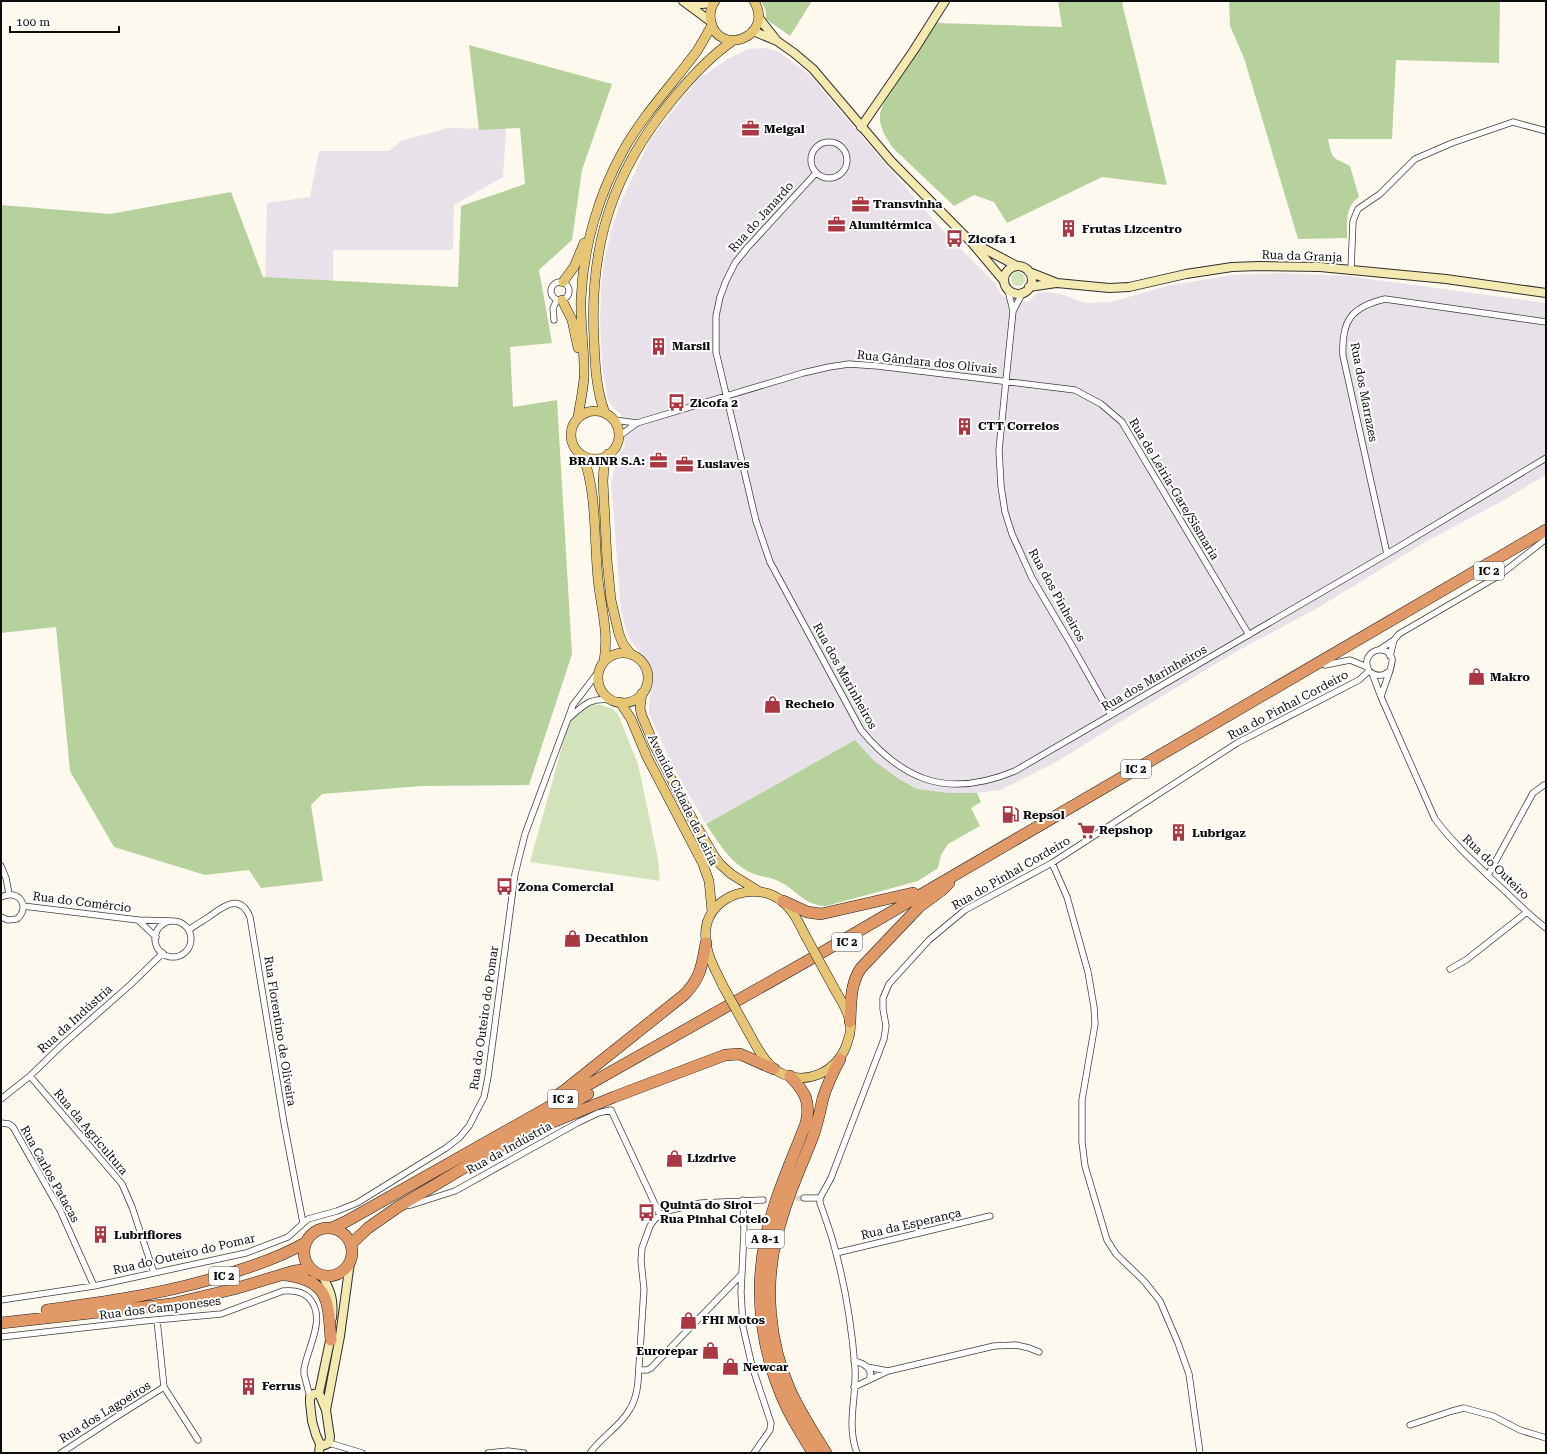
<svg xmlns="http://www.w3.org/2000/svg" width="1547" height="1454" font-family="'Roboto Serif',serif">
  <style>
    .industrial { fill: #e9e1ea }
    .green { fill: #d2e3bc }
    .forest { fill: #b7d19d }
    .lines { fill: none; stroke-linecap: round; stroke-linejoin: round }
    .street-tunnel { stroke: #d9d5cc; stroke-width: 5.5; stroke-dasharray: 5.5 3; stroke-linecap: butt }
    .street-casing { stroke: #3f3f3f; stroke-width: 7 }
    .secondary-casing { stroke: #2e2e2e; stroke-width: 10 }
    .primary-casing { stroke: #1d1d1d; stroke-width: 10 }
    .highway-casing { stroke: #1d1d1d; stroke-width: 12 }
    .street { stroke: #fff; stroke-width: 5.5 }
    .secondary { stroke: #f4eab1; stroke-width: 8 }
    .primary { stroke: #e6c674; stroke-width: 9 }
    .highway { stroke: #e19a67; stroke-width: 11 }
    .primary-bridge-casing { stroke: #1d1d1d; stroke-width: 10; stroke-linecap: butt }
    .primary-bridge { stroke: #e6c674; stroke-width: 9 }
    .labels { text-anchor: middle; stroke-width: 4; stroke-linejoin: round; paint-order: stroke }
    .shield { fill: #fff; stroke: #555; stroke-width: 1 }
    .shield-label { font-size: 11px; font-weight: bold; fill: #0c0c0c }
    .poi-label { font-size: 12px; font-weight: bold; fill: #0c0c0c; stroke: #fff; text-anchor: start }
    .street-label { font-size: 12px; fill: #0c0c0c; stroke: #fff }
  </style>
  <rect width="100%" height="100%" fill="#fdf9ee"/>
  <path class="industrial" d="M766,48L779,52L811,76L833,103L945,233L995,283L1002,295L1028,302L1037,293L1046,292L1061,294L1085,303L1111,302L1167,286L1201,280L1232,275L1280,273L1348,276L1546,303V475L1504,500L1427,541L1316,609L1239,650L1136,712L1058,761L1001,790L968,794L950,793L917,789L899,779L873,761L855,740L706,824L671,763L649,713V702L653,680L652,670L648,662L631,641L625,627L621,611L611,481L618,457L625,446L621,414L614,409L608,400L603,373L600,323L601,289L604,262L612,227L621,202L650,140L697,80L728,59L748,49Z
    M448,128L506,129L503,177L454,205L453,250H333V282L265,285L267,203L310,197L319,151H389L401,141Z"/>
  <path class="green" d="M1011 279a7 7 0 1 1 14 0a7 7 0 1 1-14 0Z
    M592,704C603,705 610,706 618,714L638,764L658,859L660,881L530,862L568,725C575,715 580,708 592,704Z"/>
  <path class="forest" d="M761,1H812L790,36L766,19V11Z
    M1058,1H1127L1122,3L1167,185L1102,177L1007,223L994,202L974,195L954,206L892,147L884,134L880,122V113L884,103L936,23L1062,27Z
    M1229,1H1500L1499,63L1396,60L1392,139H1328C1333,162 1332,156 1350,166L1359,197C1345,206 1347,223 1347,238L1298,239L1244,58L1230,26Z
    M469,45L612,84L582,170L572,240L539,270L552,343L510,347L513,407L557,400L572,654L529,785L422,786L322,794L311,805L323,881L261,888L249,870L205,875L114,847L70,771L56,627L1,633V205L110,214L231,192L263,277L458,287L461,206L525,184L520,128L479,130Z
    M855,740L874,761L899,779L917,789L950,793H977L981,802L971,808L980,826L948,844L941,855L938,868L918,881L826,906C802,905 798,890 778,881C771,877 762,877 754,874C731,865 719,843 706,824Z"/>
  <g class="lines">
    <path class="street-tunnel" d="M787,1199L804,1198"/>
    <defs>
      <path id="street" d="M811 160a18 18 0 1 1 36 0a18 18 0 1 1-36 0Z
        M816,173L747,248L735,263L726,281L720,297L716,316V352L756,521L770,562L861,730C905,783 950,798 1015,771L1387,554L1546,458
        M1351,270L1353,221L1358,209L1380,194L1415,159L1452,143L1513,122L1546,131
        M551 291a9 9 0 1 1 18 0a9 9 0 1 1-18 0Z
        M1008,290L1013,311
        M1023,292L1013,311L999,450L1001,486L1005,512L1012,534L1032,578L1071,644L1111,715
        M554,320L553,308L557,300
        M614,420L637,423
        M618,437L637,423L803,373L829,367L849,364L878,366L1075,390L1101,404L1122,422L1249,635
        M1387,554L1343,356C1341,321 1351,307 1385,299L1546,322
        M1379,650L1394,640L1399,634L1500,575L1546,539
        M1390,656L1394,640
        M1325,665L1350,660L1367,667
        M1372,673L1381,697L1435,819C1452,842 1474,862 1495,882C1512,897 1527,914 1546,928
        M1381,697C1383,688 1394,664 1392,658C1385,641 1359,653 1369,671C1375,676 1382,677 1388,672
        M569,718C584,705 590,697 612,700
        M1052,863L1067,897L1088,972L1094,1007L1095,1024L1082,1100V1142L1085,1166L1107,1240L1116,1254L1144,1281L1160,1301L1178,1343L1189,1374L1200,1453
        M1,866L6,878L9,894
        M1488,875L1533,793L1544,785
        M1,897C19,888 31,907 17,919L8,920L1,917
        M23,906L138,920L173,921
        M138,920L156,937
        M155 939a18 18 0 1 1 36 0a18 18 0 1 1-36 0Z
        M189,930C195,925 203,921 210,916C224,906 240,893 250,917L284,1123L303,1223
        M1450,969L1466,960L1527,912
        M30,1076L122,1184L132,1207L154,1273
        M1,1099L30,1076L62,1045L130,985L163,953
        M1,1123L9,1124L13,1127L60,1210L94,1286
        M804,1198H820
        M743,1200L744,1232L741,1292L743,1327L752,1366L771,1423L770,1430L754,1453
        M404,1206L411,1205L455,1191L579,1122L598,1113L611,1110L660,1215
        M836,1253L990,1216
        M1,1300L94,1286L154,1273L246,1253L288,1237L308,1219L337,1211L357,1203L446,1148L459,1138L469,1126L484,1097L488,1077L515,874L525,834L573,705L599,671
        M1,1337L144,1321L221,1314L283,1291C293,1290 302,1291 309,1298C327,1318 308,1346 304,1369V1374L310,1397
        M867,1367L888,1371
        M639,1370H647L651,1368L741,1275
        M869,1380L888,1371L994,1346L1016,1345L1029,1348L1039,1352
        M164,1387L198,1440
        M854,1387L869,1380C874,1369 864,1363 854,1361
        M1410,1425L1452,1411L1464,1408L1493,1416L1520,1430L1546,1438
        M329,1443L362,1453
        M61,1453L116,1417L164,1387L157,1320
        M488,1453L508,1451L524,1453
        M590,1453C601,1437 620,1427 630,1409C635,1401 637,1392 638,1382L644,1289L641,1261L642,1248L650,1226L655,1219L667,1211L701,1203L763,1200
        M857,1453C846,1424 857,1396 855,1368C852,1329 846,1290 836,1253C832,1236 826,1220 820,1203V1198L831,1178L884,1039L886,1026L883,1009V998L889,984L929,940L965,910L1052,863L1237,743L1359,680L1369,671"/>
      <path id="secondary" d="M683,1L710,21
        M690,5L713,3
        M759,18L777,41
        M753,31L777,41L794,53L813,69L891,161L972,243L1004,281
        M861,127L914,50L945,1
        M975,244L1017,266
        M1004 280a14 14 0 1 1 28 0a14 14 0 1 1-28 0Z
        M1029,272L1057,283L1109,288L1129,287L1186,274L1232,267L1259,266L1320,267L1446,279L1546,293
        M1029,287L1056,283
        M322,1275C331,1292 334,1299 332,1318
        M326,1410L340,1336L350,1262
        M320,1444L325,1445L329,1443L330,1437L326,1410L319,1393L331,1336
        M319,1453L320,1444L316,1435L312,1421L310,1403V1397L314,1394L319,1393"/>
      <path id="primary" d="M715,1C711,7 709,14 711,22C719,57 775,37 754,1
        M563,282L574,267L584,243
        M562,300L572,320L578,348
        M571 435a24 24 0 1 1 48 0a24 24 0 1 1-48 0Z
        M605,413C596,390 595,364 594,339C589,245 613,171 673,99C691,77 710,56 734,40
        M578,417C580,404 583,391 584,378C585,352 580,325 581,299C583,248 598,196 623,151C643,115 672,85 697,51C702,43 707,34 712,25
        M608,454L604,467L603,481L607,560L611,600L619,634L623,644L631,654
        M583,456C597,492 594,540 598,579C601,609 609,631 604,661
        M598 678a25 25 0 1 1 50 0a25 25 0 1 1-50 0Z
        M642,693L640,708L642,716L654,745L686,808L713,854L720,864L731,874L760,892
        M620,702L631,719L647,757L703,864L709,881L712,912
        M723,986C714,967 703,950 706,928C711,894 758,880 783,902C793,910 799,923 805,935
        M749,1033C756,1045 762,1059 773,1068C801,1090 840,1073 848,1040C850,1035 851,1027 850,1022C848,1010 840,999 834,988"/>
      <path id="highway" d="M783,901L807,912L821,914L913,893
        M850,1022C851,1003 850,984 861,968L919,907L942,890L949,883
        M790,1076C805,1092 811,1101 806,1123C792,1160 774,1198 766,1237C753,1295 762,1355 787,1408C795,1424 804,1438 813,1453
        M558,1095L565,1090L684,995C701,978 702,965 706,943
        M548,1124L614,1097L725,1055L740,1054L774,1069
        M304 1252a24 24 0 1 1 48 0a24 24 0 1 1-48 0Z
        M332,1228L347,1221L809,960L1546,530
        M351,1244L368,1228L398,1207L588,1094
        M286,1275C330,1281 328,1302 331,1340
        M47,1310C113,1301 177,1292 240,1270C262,1263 284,1255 305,1243
        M1,1323L171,1304L234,1289L294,1271L310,1269
        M826,1453C813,1432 800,1412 790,1390C769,1343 764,1286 777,1236C785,1202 799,1171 812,1139C817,1126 820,1112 823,1098C827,1085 833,1072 840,1059"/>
    </defs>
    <use href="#street" class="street-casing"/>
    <use href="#secondary" class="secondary-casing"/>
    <use href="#primary" class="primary-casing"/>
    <use href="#highway" class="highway-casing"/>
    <use href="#street" class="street"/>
    <use href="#secondary" class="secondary"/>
    <use href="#primary" class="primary"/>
    <use href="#highway" class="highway"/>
    <defs>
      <path id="primary-bridge" d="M805,935L834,988
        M723,986L749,1033"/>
    </defs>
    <use href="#primary-bridge" class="primary-bridge-casing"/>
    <use href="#primary-bridge" class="primary-bridge"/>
  </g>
  <defs>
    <symbol id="office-bare" viewBox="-9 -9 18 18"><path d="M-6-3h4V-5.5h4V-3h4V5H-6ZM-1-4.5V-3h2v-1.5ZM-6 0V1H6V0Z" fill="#aa3741" stroke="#fff" stroke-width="2.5" paint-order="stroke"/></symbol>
    <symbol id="building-bare" viewBox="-9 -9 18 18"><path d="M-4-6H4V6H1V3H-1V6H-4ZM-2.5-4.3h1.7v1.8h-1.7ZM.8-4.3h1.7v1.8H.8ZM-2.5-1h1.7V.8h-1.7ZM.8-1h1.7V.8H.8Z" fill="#aa3741" stroke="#fff" stroke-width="2.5" paint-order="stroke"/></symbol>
    <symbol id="bus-bare" viewBox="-9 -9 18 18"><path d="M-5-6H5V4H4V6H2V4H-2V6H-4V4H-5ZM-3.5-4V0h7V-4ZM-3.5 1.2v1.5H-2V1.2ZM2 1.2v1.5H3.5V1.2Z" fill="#aa3741" stroke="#fff" stroke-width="2.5" paint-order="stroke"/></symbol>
    <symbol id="shop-bare" viewBox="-9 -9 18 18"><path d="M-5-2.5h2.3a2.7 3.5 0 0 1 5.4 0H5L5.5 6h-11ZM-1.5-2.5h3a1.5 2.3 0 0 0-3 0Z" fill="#aa3741" stroke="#fff" stroke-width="2.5" paint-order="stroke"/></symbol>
    <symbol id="fuel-bare" viewBox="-9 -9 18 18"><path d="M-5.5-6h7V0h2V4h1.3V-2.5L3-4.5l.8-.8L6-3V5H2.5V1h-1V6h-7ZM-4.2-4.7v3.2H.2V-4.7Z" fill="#aa3741" stroke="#fff" stroke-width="2.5" paint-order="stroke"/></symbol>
    <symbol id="supermarket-bare" viewBox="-9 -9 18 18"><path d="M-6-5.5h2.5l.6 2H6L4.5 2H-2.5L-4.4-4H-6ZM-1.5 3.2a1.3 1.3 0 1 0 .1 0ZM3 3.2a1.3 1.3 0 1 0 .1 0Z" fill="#aa3741" stroke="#fff" stroke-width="2.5" paint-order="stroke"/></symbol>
  </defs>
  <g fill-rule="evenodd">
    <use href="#office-bare" x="738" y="116" width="25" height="25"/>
    <use href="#office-bare" x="848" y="192" width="25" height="25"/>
    <use href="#office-bare" x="824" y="212" width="25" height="25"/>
    <use href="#building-bare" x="1056" y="216" width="25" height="25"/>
    <use href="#bus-bare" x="942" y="226" width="25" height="25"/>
    <use href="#building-bare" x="646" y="334" width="25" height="25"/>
    <use href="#bus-bare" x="664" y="390" width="25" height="25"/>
    <use href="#building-bare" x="952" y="414" width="25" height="25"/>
    <use href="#office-bare" x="646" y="448" width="25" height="25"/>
    <use href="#office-bare" x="672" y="452" width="25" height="25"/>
    <use href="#shop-bare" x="1464" y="664" width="25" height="25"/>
    <use href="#shop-bare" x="760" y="692" width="25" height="25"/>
    <use href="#fuel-bare" x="998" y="802" width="25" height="25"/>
    <use href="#supermarket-bare" x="1074" y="818" width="25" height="25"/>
    <use href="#building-bare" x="1166" y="820" width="25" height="25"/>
    <use href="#bus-bare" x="492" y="874" width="25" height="25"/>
    <use href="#shop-bare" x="560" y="926" width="25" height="25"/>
    <use href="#shop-bare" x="662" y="1146" width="25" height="25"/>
    <use href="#bus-bare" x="634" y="1200" width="25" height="25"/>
    <use href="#building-bare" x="88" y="1222" width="25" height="25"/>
    <use href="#shop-bare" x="676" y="1308" width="25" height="25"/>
    <use href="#shop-bare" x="698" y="1338" width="25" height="25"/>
    <use href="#shop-bare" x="718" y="1354" width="25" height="25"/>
    <use href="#building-bare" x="236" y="1374" width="25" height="25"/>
  </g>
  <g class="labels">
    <g class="shield">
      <rect x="1474" y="562" width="30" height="18" rx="3"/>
      <rect x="1121" y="760" width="30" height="18" rx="3"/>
      <rect x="832" y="933" width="30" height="18" rx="3"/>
      <rect x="548" y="1090" width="30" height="18" rx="3"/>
      <rect x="746" y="1230" width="38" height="18" rx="3"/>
      <rect x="209" y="1267" width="30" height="18" rx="3"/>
    </g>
    <g class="shield-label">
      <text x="1489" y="575">IC 2</text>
      <text x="1136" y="773">IC 2</text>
      <text x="847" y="946">IC 2</text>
      <text x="563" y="1103">IC 2</text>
      <text x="765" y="1243">A 8-1</text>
      <text x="224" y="1280">IC 2</text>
    </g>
    <g class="poi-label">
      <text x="764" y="133">Meigal</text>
      <text x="873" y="208">Transvinha</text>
      <text x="849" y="229">Alumitérmica</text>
      <text x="1082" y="233">Frutas Lizcentro</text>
      <text x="968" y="243">Zicofa 1</text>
      <text x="672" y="350">Marsil</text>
      <text x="690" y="407">Zicofa 2</text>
      <text x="978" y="430">CTT Correios</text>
      <text x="645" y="465" text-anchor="end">BRAINR S.A:</text>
      <text x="697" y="468">Lusiaves</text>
      <text x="1490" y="681">Makro</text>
      <text x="785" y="708">Recheio</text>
      <text x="1023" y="819">Repsol</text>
      <text x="1099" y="834">Repshop</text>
      <text x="1192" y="837">Lubrigaz</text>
      <text x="518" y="891">Zona Comercial</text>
      <text x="585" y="942">Decathlon</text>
      <text x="687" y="1162">Lizdrive</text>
      <text x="660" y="1209">Quinta do Sirol<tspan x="660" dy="14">Rua Pinhal Cotelo</tspan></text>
      <text x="114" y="1239">Lubriflores</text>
      <text x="702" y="1324">FHI Motos</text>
      <text x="698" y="1355" text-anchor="end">Eurorepar</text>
      <text x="743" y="1371">Newcar</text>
      <text x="262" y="1390">Ferrus</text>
    </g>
    <g class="street-label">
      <text transform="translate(761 217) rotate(-48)" y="4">Rua do Janardo</text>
      <text transform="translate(1302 256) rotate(2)" y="4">Rua da Granja</text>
      <text transform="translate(927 362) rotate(6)" y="4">Rua Gândara dos Olivais</text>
      <text transform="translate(1364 392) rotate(79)" y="4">Rua dos Marrazes</text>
      <text transform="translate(1174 489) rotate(59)" y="4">Rua de Leiria-Gare/Sismaria</text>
      <text transform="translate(1057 595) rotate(61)" y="4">Rua dos Pinheiros</text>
      <text transform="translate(845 676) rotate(61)" y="4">Rua dos Marinheiros</text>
      <text transform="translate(1154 678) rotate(-30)" y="4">Rua dos Marinheiros</text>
      <text transform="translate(1288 705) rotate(-28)" y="4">Rua do Pinhal Cordeiro</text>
      <text transform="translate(683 800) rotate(64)" y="4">Avenida Cidade de Leiria</text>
      <text transform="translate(1496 867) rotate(44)" y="4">Rua do Outeiro</text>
      <text transform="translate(1011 873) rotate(-30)" y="4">Rua do Pinhal Cordeiro</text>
      <text transform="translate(82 902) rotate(7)" y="4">Rua do Comércio</text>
      <text transform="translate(484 1018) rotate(-82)" y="4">Rua do Outeiro do Pomar</text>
      <text transform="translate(75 1019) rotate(-42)" y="4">Rua da Indústria</text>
      <text transform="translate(280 1031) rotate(81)" y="4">Rua Florentino de Oliveira</text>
      <text transform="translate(91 1132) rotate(50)" y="4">Rua da Agricultura</text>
      <text transform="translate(509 1148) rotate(-29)" y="4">Rua da Indústria</text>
      <text transform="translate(50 1174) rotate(61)" y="4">Rua Carlos Patacas</text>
      <text transform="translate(911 1224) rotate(-13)" y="4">Rua da Esperança</text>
      <text transform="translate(184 1254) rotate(-13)" y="4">Rua do Outeiro do Pomar</text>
      <text transform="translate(160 1308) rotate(-7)" y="4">Rua dos Camponeses</text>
      <text transform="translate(105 1412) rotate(-32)" y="4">Rua dos Lagoeiros</text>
    </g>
  </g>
  <rect width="1547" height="1454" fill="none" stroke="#0c0c0c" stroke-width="4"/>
  <path d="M10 26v6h109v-6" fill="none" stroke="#0c0c0c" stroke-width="2"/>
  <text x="16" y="26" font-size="12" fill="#0c0c0c" stroke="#ffffff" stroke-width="3" paint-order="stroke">100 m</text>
</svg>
